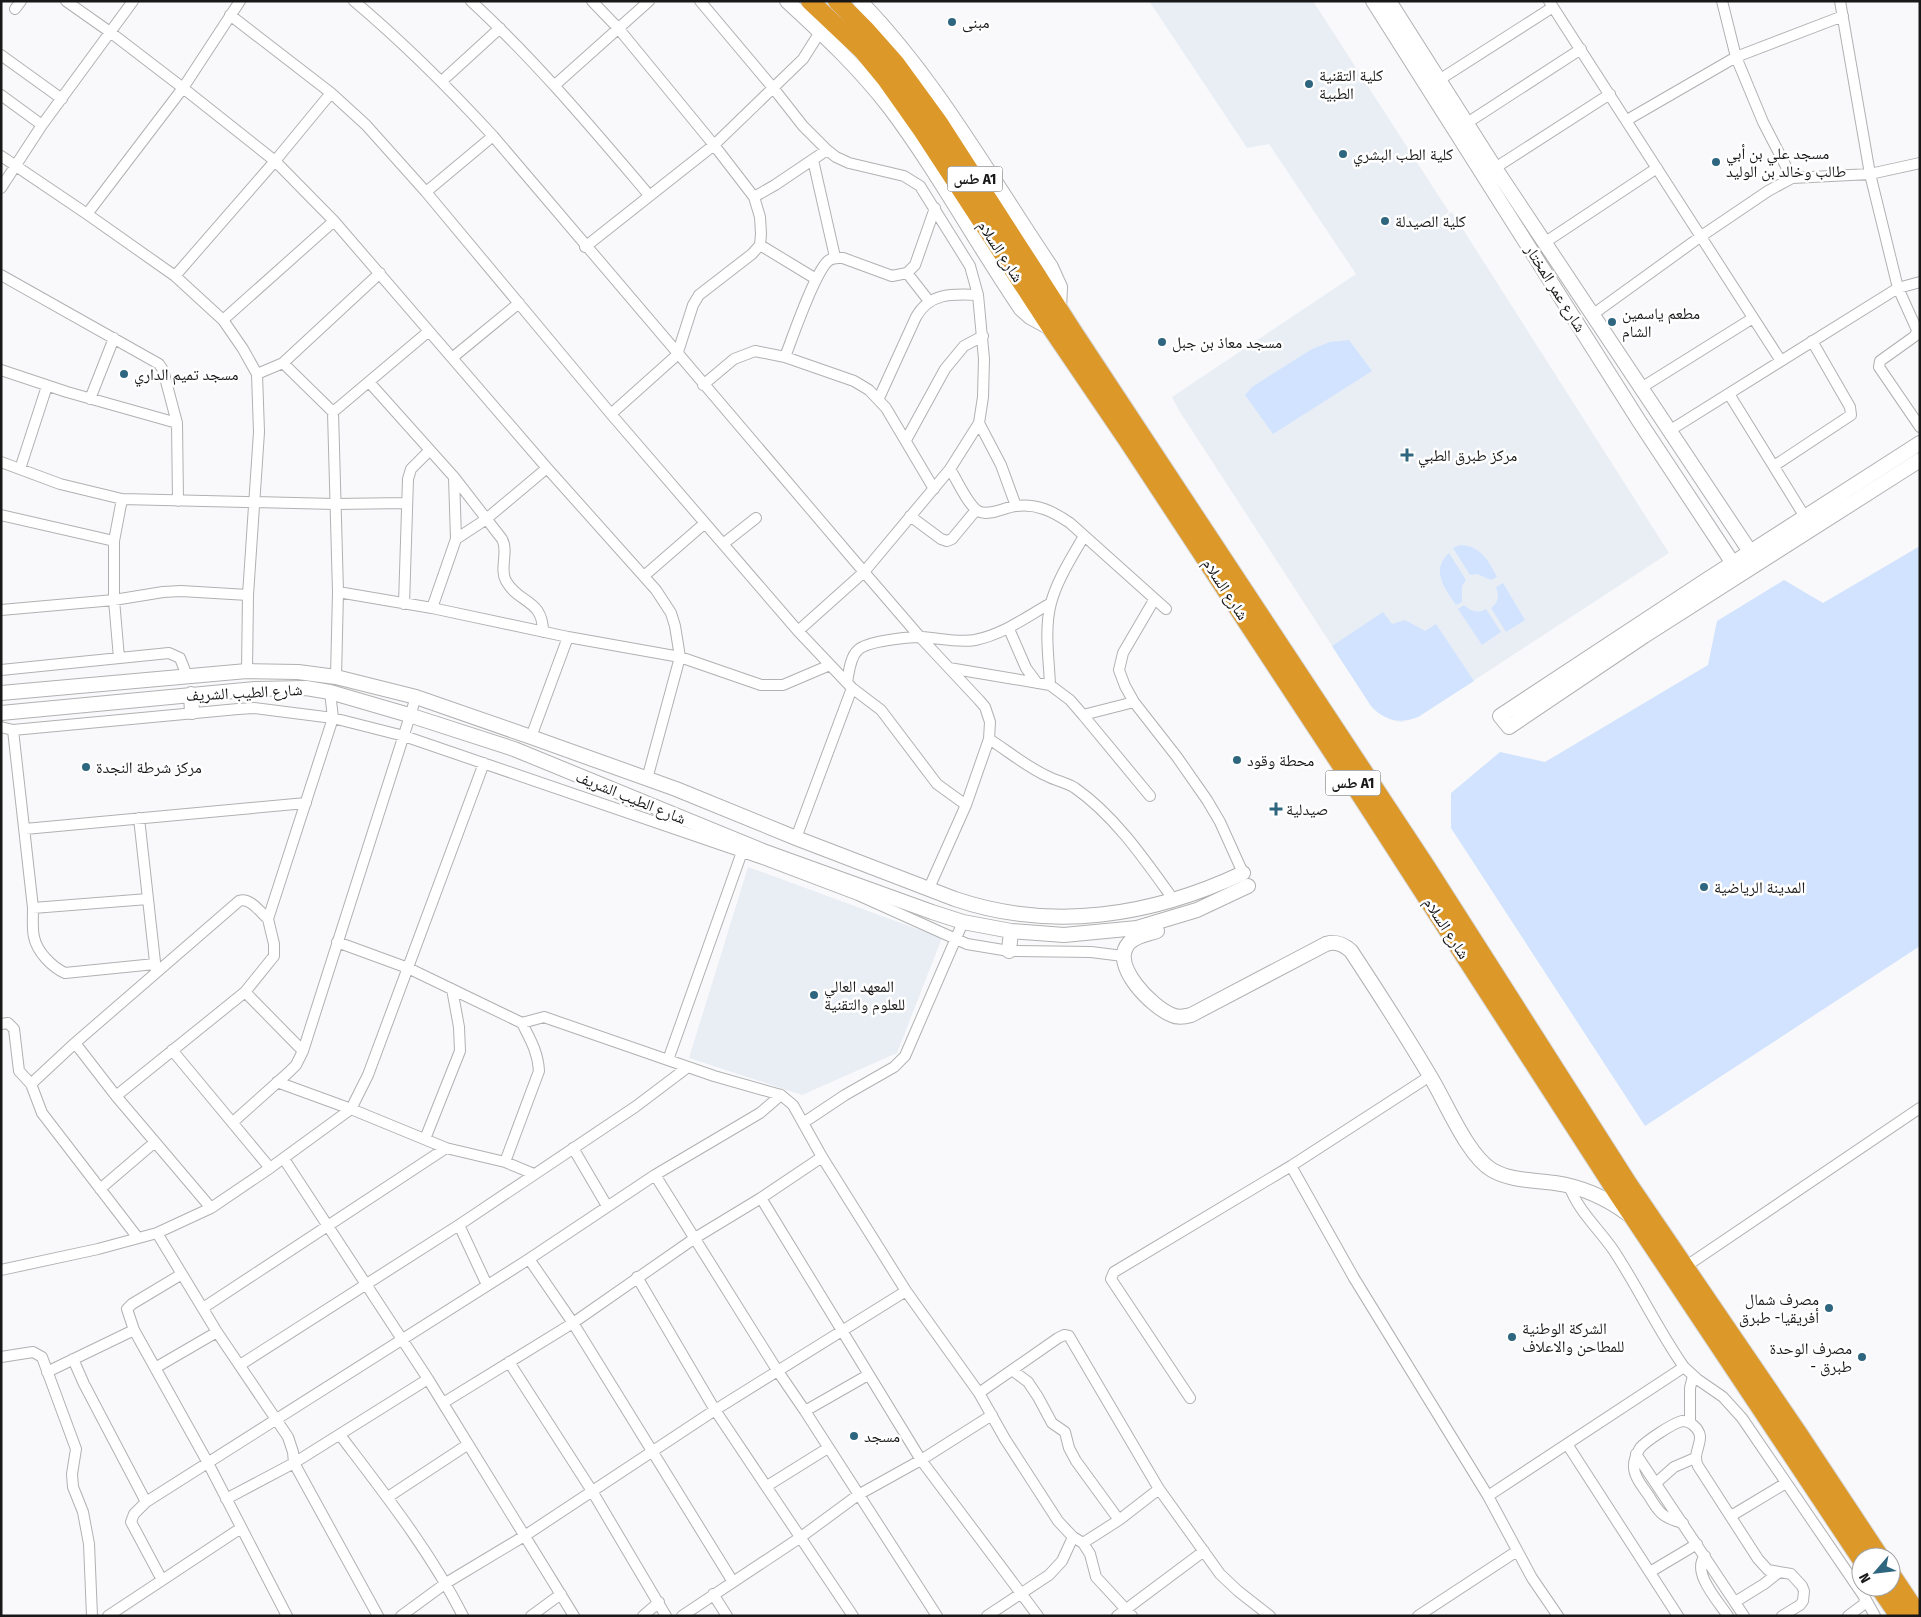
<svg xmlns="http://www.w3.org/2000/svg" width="1921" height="1617" font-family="'Fira Sans Condensed','Noto Naskh Arabic',sans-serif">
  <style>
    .built { fill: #e9eef5 }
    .green { fill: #d1e3fe }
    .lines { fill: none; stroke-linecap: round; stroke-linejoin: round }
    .street-casing { stroke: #b0b1b2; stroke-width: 12 }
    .secondary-casing { stroke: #b0b1b2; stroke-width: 16 }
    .highway-casing { stroke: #d5d5d5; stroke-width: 20 }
    .street { stroke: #fff; stroke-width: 10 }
    .secondary { stroke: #fff; stroke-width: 14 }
    .highway { stroke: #dc9829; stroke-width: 18 }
    .poi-dot { fill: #2e657f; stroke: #fff; stroke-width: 2 }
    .labels { text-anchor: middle; stroke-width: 5; stroke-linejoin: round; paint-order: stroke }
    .shield { fill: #fff; stroke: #5d5d5d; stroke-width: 1 }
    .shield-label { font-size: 15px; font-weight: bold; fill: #181818 }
    .poi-label { font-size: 16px; fill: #181818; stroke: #fff; text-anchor: start }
    .street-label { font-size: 16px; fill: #181818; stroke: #fff }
  </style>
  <rect width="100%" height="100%" fill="#f9f9fb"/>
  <path class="built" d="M1149,1H1313L1449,212L1421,232L1452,212L1669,553L1418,717L1402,722L1395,721L1378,713L1371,706L1180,412L1172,397L1356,274L1269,144L1247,148Z
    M748,867L942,938L897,1053L802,1095L689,1058Z"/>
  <path class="green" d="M1349,340L1372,371L1273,434L1245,395L1252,387L1312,349L1330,342Z
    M1460,545C1481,546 1488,560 1497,577L1491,580L1477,574L1470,575L1453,548Z
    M1920,546V946L1645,1126L1451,828V793L1500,752L1545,762L1708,665L1717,621L1784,580L1823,603Z
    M1449,553L1466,580L1462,586V602L1456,605C1445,589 1430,570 1449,553Z
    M1503,583L1525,620L1506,632L1491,608C1499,602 1499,596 1496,587Z
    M1464,605C1471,611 1477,614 1486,609L1501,632L1482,645L1458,609Z
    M1383,612L1392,624L1405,620L1425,631L1436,624L1474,681L1418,717C1399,724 1385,721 1371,706L1332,646Z"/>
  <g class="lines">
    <defs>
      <path id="street" d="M66,1L110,32L183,88L275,161L334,221L547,468L656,590L671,613L675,626L680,657L647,779
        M354,1C405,44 448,87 493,136L864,572L920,637L979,700L985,707L990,722L989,739L966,805L929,888
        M471,1C536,61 592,128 649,195
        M592,1L618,28L714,145L754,197L760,217L761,234L760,245L752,254L699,295L693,305L677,355L611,414
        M700,1L774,89L803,126L827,150L836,157L849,163L904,176L920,186L970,266L978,295L984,359L983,397L979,423L950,469L864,572L798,631
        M1549,1L1781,361
        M1722,1L1736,57L1763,122L1792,178
        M1840,1L1870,174L1898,288L1917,330L1915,336L1880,361L1879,367L1920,427
        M15,9L21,1
        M230,15L331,93L366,125L426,192L611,414L798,631L852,688L881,710L937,784L966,805
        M1,55L62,99
        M1439,80L1553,7
        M442,81L500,28
        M555,85L649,1
        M1,95L42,125
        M1627,120L1736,57L1843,16
        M1467,123L1581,49
        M1,156L87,214L175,276L223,320L243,349L257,374L259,432L248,595L247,671
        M813,160L835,257
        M1495,168L1610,94
        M1,188L42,125L133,1
        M426,192L493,136
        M754,197L775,185L827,150
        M87,214L183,88L240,1
        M1544,243L1657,168
        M760,245L816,279
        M585,247L714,145L803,59L820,32
        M907,273L929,301
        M1,275L159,364L163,370L177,423L178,501
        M175,276L275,161L331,93
        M1592,315L1700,237L1768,191L1792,178L1870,174L1920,163
        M223,320L334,221
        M785,357C793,336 814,274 828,261C833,257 837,258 843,258L892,276L907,273L915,265L935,208
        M452,358L519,303
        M283,363L333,412
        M1,370L67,392L177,423
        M257,374L283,363L380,273
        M369,382L454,477L502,539C509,552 499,568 506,581C519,604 543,599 543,632
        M703,385L734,359L755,351L785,357L854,381L869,390L886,408L934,489
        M1641,388L1753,318
        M1729,394L1805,517
        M879,398L916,317C930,292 953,294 978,295
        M90,399L114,338
        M979,423L1001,465L1016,506
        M1669,431L1898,288L1920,282
        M906,440L945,369L964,346L983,336
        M1,462L60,484L122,499L335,504L407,503
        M1774,466L1851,415L1850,407L1812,341
        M20,469L47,386
        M950,469C957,480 968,505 978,511C988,517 1005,507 1016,506C1037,503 1054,512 1070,523L1166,609
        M454,477L456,539
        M1,515L114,541
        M910,516L941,539L947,541L952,539L976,510
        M723,544L756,518
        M644,576L705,523
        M338,592L432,608L568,637L680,657L761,685H783L830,665
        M1154,600L1123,653L1119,670L1125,686L1134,702L1177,757L1207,800L1220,822L1243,873
        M404,604L408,479L411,469L429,451
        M432,608L456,539L485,520L547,468
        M1,610L114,600L163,592L181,591L248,595
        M1009,629L1026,668L1037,683
        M119,658L114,600V541L122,499
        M949,668L1050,685L1070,700L1083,715L1134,702
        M1,670L169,653L180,658L187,676
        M336,677L338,592L333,412L429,331
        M847,682C849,672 850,657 858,650C867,641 908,637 922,637C939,638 958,643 975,640C1004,634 1026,617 1051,603
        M1050,685C1049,659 1044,629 1051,603C1057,580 1072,557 1084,536
        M1083,715L1150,796
        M1,727L13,730L238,709L254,708L333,718L404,736L763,859L858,895L967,944L1009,951L1091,952L1123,956
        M13,730L33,908L148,899
        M531,737L568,637
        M989,739C1008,751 1027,767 1047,776C1056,781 1066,782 1075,788C1115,816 1145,860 1173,899
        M139,818L156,971
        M25,829L306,803
        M796,838L852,688
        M33,908C33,918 32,928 34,937C37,952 52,967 65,973L155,964
        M337,942L408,968L522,1023L544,1017L714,1076L781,1095
        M245,992L303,1051
        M1,1024L8,1023L14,1029L19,1071L31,1084
        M75,1043L116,1096L211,1208
        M172,1050L270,1168
        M668,1060L742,852
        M277,1082L351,1109L446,1148L505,1162L534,1174
        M116,1096L245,992L274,956V944L268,919L333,718L330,692
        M233,1122L289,1072L296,1065L303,1051L416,697
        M803,1123L845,1095L894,1067L905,1056L963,922
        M425,1139L460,1051L459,1027L452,989
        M573,1148L607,1206
        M284,1159L428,1379L574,1616
        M505,1162L539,1071C538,1052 530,1039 522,1023
        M1291,1166L1354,1278L1488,1496L1532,1578L1558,1616
        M655,1175L777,1370L805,1411L937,1616
        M1569,1185C1577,1210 1600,1230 1614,1251C1639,1289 1658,1330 1684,1367L1697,1379L1723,1397L1742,1418L1865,1598L1864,1604L1848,1616
        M100,1189L155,1142
        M761,1198L921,1460L1038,1616
        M459,1225L487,1285
        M157,1233L217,1332L288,1437L293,1452L294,1463L378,1616
        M138,1238L42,1113L31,1084L75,1043L239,901C250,897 260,912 268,919
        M529,1259L573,1323L733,1582
        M1685,1267L1920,1108
        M1,1270L98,1249L157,1233L211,1208L270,1168L351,1109L368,1075L484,763
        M182,1274L132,1304L127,1309L134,1330L208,1463L287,1616
        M637,1277L715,1410L853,1616
        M203,1308L446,1148
        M1,1357L33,1352L42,1357L76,1449L72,1474L73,1487L83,1512L89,1544L92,1616
        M73,1359L84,1384L146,1502
        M509,1362L592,1491L666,1616
        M240,1365L459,1225L635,1107L688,1067
        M155,1368L217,1332
        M1012,1370L1028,1382L1038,1397L1052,1423L1065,1432L1069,1448L1076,1461L1119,1520
        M47,1372L134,1330
        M979,1393L1058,1338L1064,1335L1069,1336L1159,1489L1220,1574L1238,1591L1270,1616
        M1190,1398L1111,1279L1114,1272L1291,1166L1430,1076
        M443,1403L573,1323L695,1238L761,1198L822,1157
        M805,1411L868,1375
        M1690,1422V1388L1693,1376
        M340,1435C384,1493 430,1551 463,1616
        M1567,1444L1678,1616
        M1636,1454L1744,1616
        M1656,1483L1674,1467L1695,1458
        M767,1486L828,1448
        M1488,1496L1684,1367
        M388,1497L467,1445
        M226,1499L294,1463L428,1379
        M1731,1516L1786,1483
        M1683,1523C1663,1518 1659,1513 1649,1496C1643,1487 1633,1476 1634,1465C1634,1459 1637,1453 1640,1448C1646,1441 1673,1423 1682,1421C1686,1421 1690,1422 1693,1425C1710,1439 1690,1450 1698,1466L1758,1559L1768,1570L1791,1574L1802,1586L1804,1591L1803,1601L1800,1605L1782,1616
        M1083,1543L1119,1520L1159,1489
        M1705,1556C1691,1572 1718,1601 1728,1616
        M1650,1572L1697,1544
        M162,1580L131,1522L134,1514L146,1502L529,1259L655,1175L760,1113L781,1095L793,1105L822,1157L906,1291L979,1393L1005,1439L1058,1521L1073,1537L1083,1543L1090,1554L1096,1577L1132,1616
        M713,1594L727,1616
        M1865,1598L1875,1616
        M1735,1602L1764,1584L1778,1573
        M108,1616L241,1528
        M401,1616L446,1583L526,1535L715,1410L906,1291
        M531,1616L561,1594
        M643,1616L659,1602
        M682,1616L801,1537L858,1495L921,1460L992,1415
        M987,1616L1049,1575L1062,1561L1073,1537
        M1117,1616L1204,1551
        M1418,1616L1517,1551"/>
      <path id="secondary" d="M787,1C824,35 859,68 890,108C938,172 976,243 1021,309L1030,317L1052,329
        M860,1C936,79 990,177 1051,267L1060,287L1059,309
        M1373,1L1639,421L1738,571
        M1389,1L1495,168L1755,559
        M1920,443L1708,579L1500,716L1509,727L1644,636L1920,460
        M1,693L247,671L298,672L336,677L416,697L531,737L676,789L796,838L955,899C1052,932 1152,916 1243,873
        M191,694L192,712
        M1,713L255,689L306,688L330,692L409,715L514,749L763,851L932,912L963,922L1011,931L1064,935L1137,928L1197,910L1248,886
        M1157,931C1148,934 1135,936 1129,943C1109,965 1153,1008 1172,1015C1178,1018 1184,1017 1191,1015L1326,944C1336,941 1343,944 1351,951C1378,992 1405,1034 1430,1076C1446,1102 1467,1155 1492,1170C1511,1181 1534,1180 1555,1183C1583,1187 1605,1197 1628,1214
        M1009,951L1011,931"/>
      <path id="highway" d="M810,1L863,51L886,79L922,130L1052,329L1128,441L1362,797L1618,1194L1861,1559
        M837,1L865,29L896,64L939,123L1074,333L1427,868L1629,1185L1798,1433L1880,1557
        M1891,1574L1919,1616
        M1879,1587L1899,1616"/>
    </defs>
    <use href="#street" class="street-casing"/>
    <use href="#secondary" class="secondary-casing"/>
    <use href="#highway" class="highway-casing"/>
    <use href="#street" class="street"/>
    <use href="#secondary" class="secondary"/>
    <use href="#highway" class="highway"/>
  </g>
  <g class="poi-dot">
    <circle cx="952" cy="22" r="5"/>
    <circle cx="1309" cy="84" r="5"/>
    <circle cx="1343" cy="154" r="5"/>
    <circle cx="1716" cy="162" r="5"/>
    <circle cx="1385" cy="221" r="5"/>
    <circle cx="1612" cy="322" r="5"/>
    <circle cx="1162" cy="342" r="5"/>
    <circle cx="124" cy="374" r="5"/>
    <path d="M1404.5 447.5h5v5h5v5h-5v5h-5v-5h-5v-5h5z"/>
    <circle cx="1237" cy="760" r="5"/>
    <circle cx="86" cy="767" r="5"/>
    <path d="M1273.5 801.5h5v5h5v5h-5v5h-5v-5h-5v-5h5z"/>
    <circle cx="1704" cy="887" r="5"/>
    <circle cx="814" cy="995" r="5"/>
    <circle cx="1829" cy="1308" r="5"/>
    <circle cx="1512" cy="1337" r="5"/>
    <circle cx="1862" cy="1357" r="5"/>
    <circle cx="854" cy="1436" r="5"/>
  </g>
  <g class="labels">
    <g class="shield">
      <rect x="947.5" y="166.5" width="55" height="25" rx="4"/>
      <rect x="1325.5" y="770.5" width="55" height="25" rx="4"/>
    </g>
    <g class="shield-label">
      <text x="975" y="184">طس A1</text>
      <text x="1353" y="788">طس A1</text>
    </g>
    <g class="poi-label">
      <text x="962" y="28">مبنى</text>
      <text x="1319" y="81">كلية التقنية<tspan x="1319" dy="18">الطبية</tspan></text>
      <text x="1726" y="159">مسجد علي بن أبي<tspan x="1726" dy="18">طالب وخالد بن الوليد</tspan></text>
      <text x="1353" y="160">كلية الطب البشري</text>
      <text x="1395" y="227">كلية الصيدلة</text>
      <text x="1622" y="319">مطعم ياسمين<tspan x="1622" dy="18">الشام</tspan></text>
      <text x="1172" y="348">مسجد معاذ بن جبل</text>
      <text x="134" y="380">مسجد تميم الداري</text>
      <text x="1418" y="461">مركز طبرق الطبي</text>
      <text x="1247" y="766">محطة وقود</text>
      <text x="96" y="773">مركز شرطة النجدة</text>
      <text x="1286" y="815">صيدلية</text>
      <text x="1714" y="893">المدينة الرياضية</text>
      <text x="824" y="992">المعهد العالي<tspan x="824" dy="18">للعلوم والتقنية</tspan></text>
      <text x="1819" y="1305" text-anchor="end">مصرف شمال<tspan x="1819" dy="18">أفريقيا- طبرق</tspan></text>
      <text x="1522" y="1334">الشركة الوطنية<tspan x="1522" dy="18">للمطاحن والاعلاف</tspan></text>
      <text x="1852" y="1354" text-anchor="end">مصرف الوحدة<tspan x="1852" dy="18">- طبرق</tspan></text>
      <text x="864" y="1442">مسجد</text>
    </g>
    <g class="street-label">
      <text transform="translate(1001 251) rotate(57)" y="6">شارع السلام</text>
      <text transform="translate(1556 288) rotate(58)" y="6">شارع عمر المختار</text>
      <text transform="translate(1226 589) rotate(57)" y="6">شارع السلام</text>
      <text transform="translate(244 692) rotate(-3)" y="6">شارع الطيب الشريف</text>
      <text transform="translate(631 797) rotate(22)" y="6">شارع الطيب الشريف</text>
      <text transform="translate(1447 928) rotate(57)" y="6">شارع السلام</text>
    </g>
  </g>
  <rect width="1921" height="1617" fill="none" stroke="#181818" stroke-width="5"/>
  <g transform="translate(1876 1572) rotate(242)"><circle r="24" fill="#ffffff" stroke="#a3a3a3"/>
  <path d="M0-4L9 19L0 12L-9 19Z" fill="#2e657f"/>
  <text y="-8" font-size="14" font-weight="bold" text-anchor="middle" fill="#181818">N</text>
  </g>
</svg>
